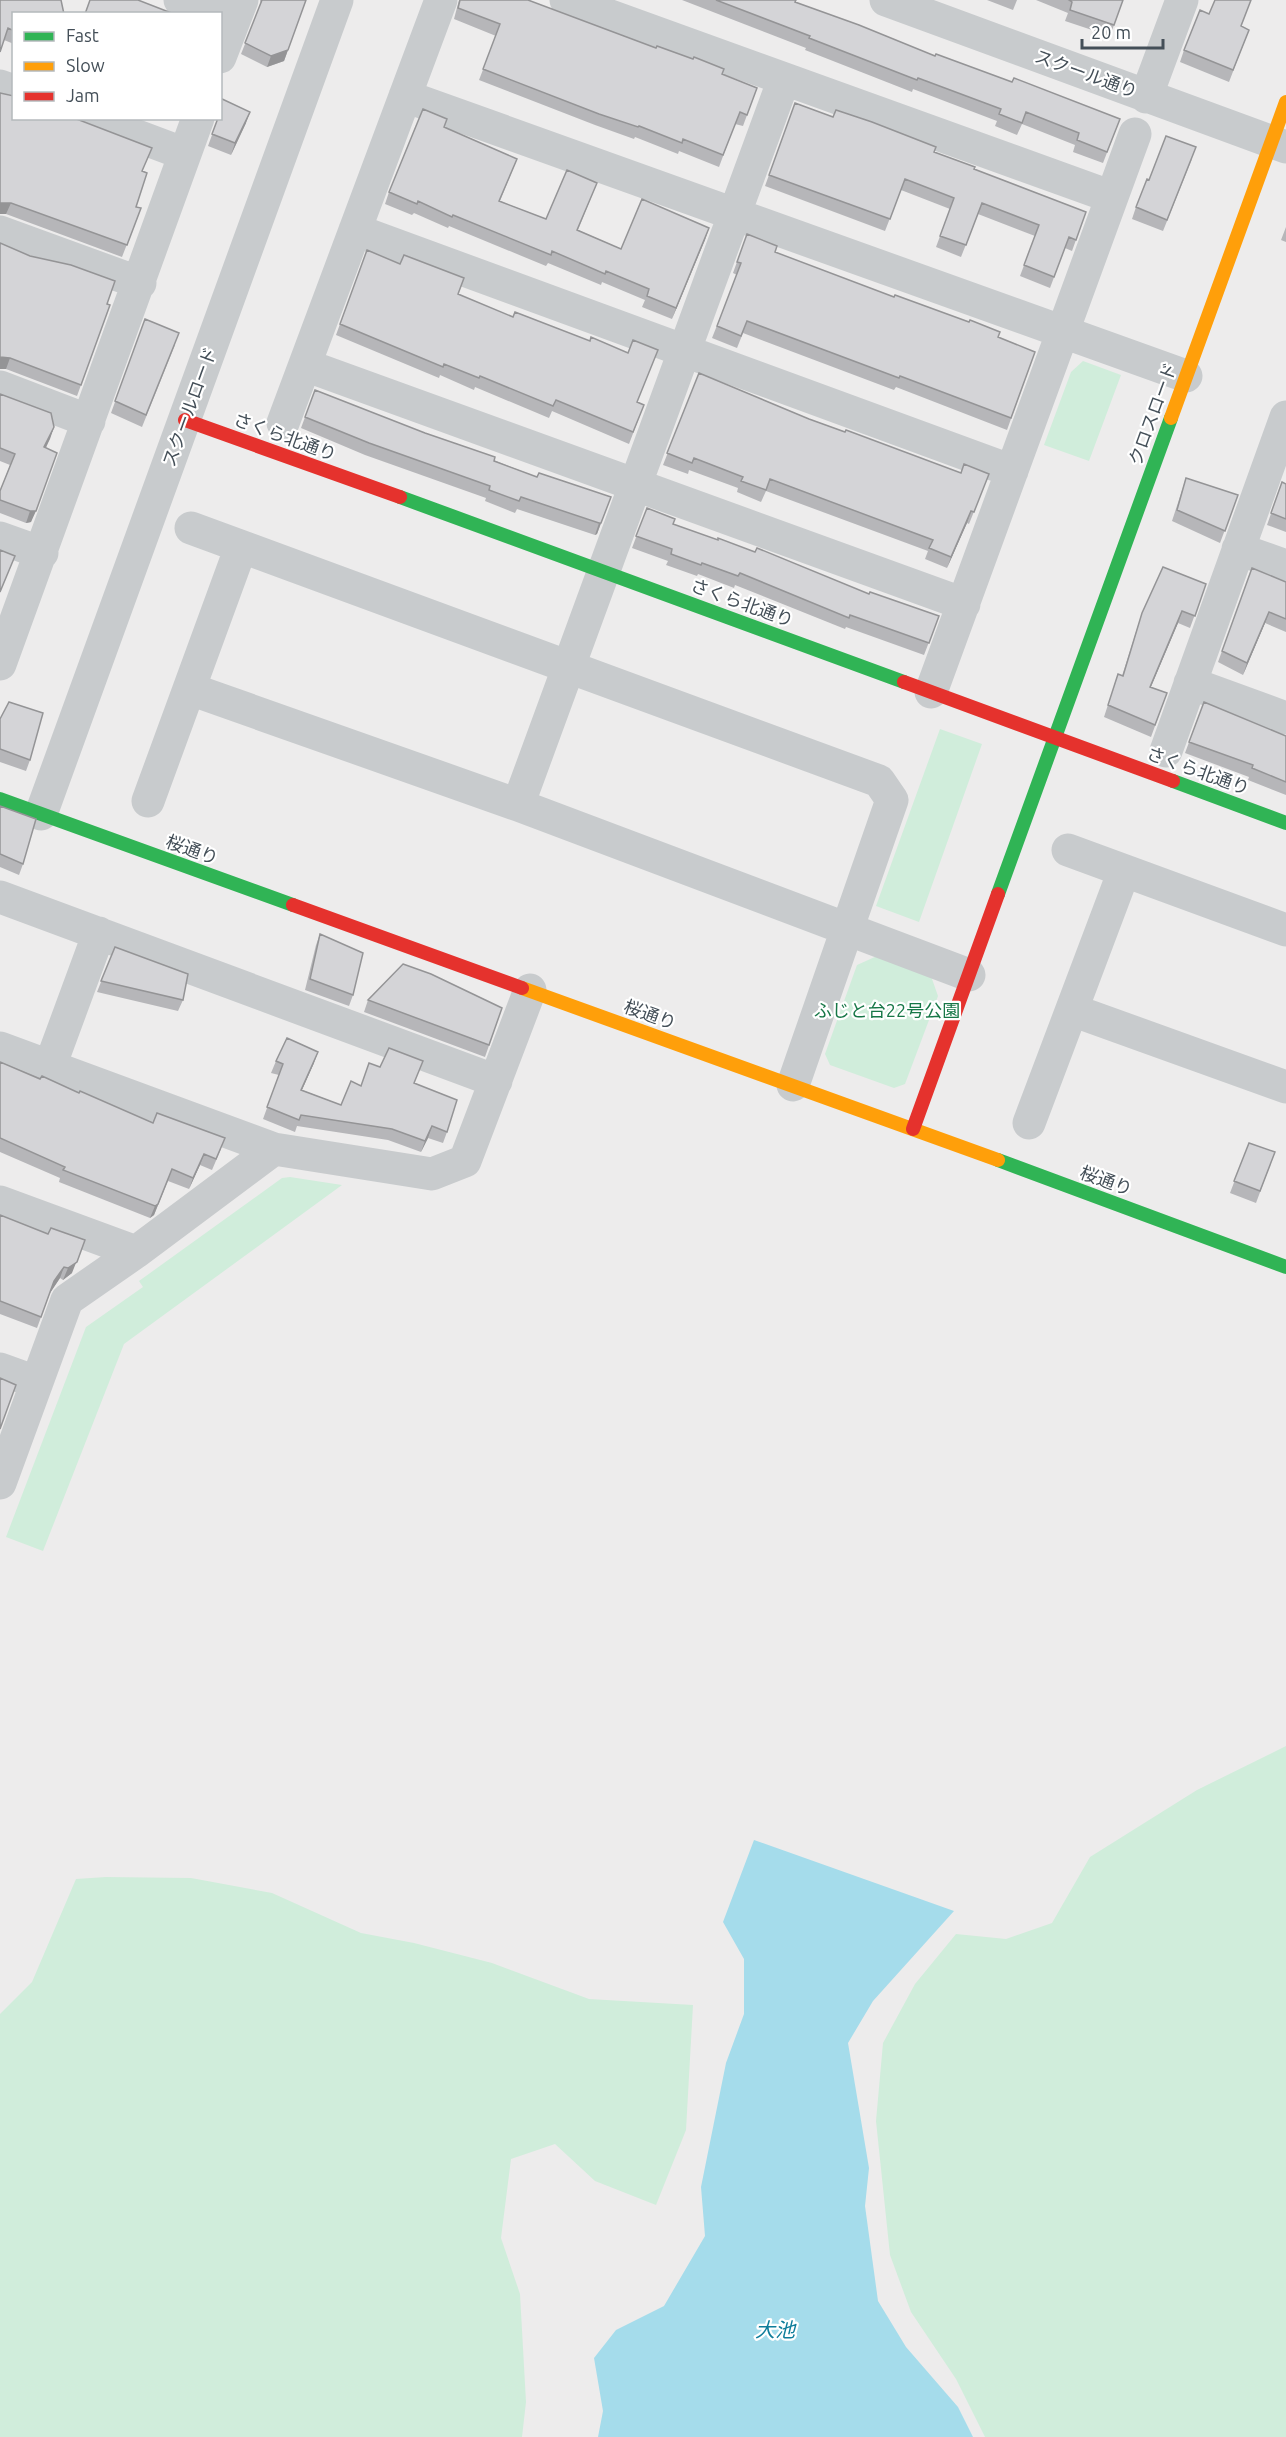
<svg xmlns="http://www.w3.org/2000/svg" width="1286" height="2437" font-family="Ubuntu,'Noto Sans JP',sans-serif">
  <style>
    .green { fill: #d0eddb }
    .water { fill: #a5dceb }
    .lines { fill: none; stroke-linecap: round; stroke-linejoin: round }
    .street { stroke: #c8cbcd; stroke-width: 33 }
    .fast { stroke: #30b455; stroke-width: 14 }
    .slow { stroke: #ff9f0a; stroke-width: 14 }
    .jam { stroke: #e5322d; stroke-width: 14 }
    .wall { fill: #b6b6b9 }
    .shaded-wall { fill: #949496 }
    .building { fill: #d4d4d7; stroke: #949496; stroke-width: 1.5 }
    .labels { text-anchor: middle; stroke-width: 4.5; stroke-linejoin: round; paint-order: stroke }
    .street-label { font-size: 18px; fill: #444f58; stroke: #fff }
    .park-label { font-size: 18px; fill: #177747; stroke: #fff }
    .water-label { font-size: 20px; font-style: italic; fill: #0e7d9b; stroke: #fff }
  </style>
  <rect width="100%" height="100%" fill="#edecec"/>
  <path class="green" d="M1083,361L1121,375L1089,461L1044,445L1071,372Z
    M940,729L982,744L919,922L876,906Z
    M877,956L931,976L938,996L905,1084L894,1088L830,1065L825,1054L857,965Z
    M290,1177L342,1185L124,1344L43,1551L6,1537L86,1327L143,1287L139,1281L282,1178Z
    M1286,1746V2437H985L956,2379L911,2312L890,2255L876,2121L883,2043L915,1984L956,1934L1006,1939L1052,1923L1090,1857L1197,1790Z
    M106,1877L191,1878L272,1893L361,1933L414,1943L492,1963L589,1999L693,2005L686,2130L656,2205L595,2181L555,2144L511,2159L501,2238L520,2294L526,2402L522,2437H0V2014L32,1982L76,1879Z"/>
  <path class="water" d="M754,1840L954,1911L873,2001L848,2043L869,2168L865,2206L878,2301L906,2347L958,2407L973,2437H598L603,2411L594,2358L616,2330L664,2306L705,2236L701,2187L726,2063L744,2014V1959L723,1922Z"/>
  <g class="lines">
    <path class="street" d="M180,0L217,14
      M566,0L1112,197
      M886,0L1286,147
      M220,57L242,0
      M0,86L14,91
      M405,96L1186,376
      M1146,97L1182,0
      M89,118L185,154
      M355,230L1012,471
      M0,232L140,283
      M305,365L964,604
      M0,387L89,421
      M283,423L441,0
      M191,528L879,781L892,800L793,1085
      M0,538L42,553
      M1238,549L1286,566
      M0,664L198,118
      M1190,683L1286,718
      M190,689L518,805L969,975
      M931,692L1135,134
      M1166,751L1286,417
      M148,801L241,547
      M518,805L784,79
      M41,814L337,0
      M1068,850L1286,930
      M0,897L496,1081
      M1072,1010L1286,1087
      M0,1048L274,1149
      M50,1066L99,933
      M1029,1123L1124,871
      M0,1202L136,1252
      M0,1369L36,1382
      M0,1483L67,1300L136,1252L274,1149L432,1174L465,1161L530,990"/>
    <path class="fast" d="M400,497L904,682
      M1173,781L1286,823
      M0,799L293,905
      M998,894L1171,418
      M998,1160L1286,1267"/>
    <path class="slow" d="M1171,418L1286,102
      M522,988L998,1160"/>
    <path class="jam" d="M185,420L400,497
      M904,682L1173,781
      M293,905L522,988
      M913,1129L998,894"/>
  </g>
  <path class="wall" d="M0,0L14,14V44L4,40Z
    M260,0H306L284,61L267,67L241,54L261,4Z
    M459,0H528L757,88L743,126L735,124L719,167L679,151L678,154L635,137L634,139L595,125L479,80L496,36L454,19Z
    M682,0H796L795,2L935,56L1120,119L1103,163L1073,152L1075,145L1022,124L1017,135L995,126L997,121L913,89L912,92L805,50L806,48Z
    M987,0H1017L1013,10Z
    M1036,0H1123L1110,36L1065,21L1068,13Z
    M1209,14L1249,30L1229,82L1180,62L1184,50Z
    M0,93L143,171L136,207L141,208L122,257L6,214H0Z
    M795,103L833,117L934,152L974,169L1086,212L1072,251L1065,248L1050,288L1020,276L1035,236L978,214L961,257L936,247L950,209L901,190L885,231L765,186Z
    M216,118L246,123L231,155L208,146L216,124Z
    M444,127L517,159L500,201L546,219L597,183L578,230L621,249L709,228L672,319L642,307L645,300L602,282L601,285L548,263L546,266L449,226L448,228L414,213L412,215L385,204L389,192Z
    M1192,159L1163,231L1132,219L1136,207L1149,180Z
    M1286,227V242L1281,240Z
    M747,234L775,252L1035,352L1007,430L896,387L894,390L743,333L737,348L712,338L737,275L733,273Z
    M0,243L110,305L77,396L6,369H0Z
    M367,250L458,294L638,402L644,405L629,444L552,411L549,418L475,387L474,390L440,375L439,378L336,335Z
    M145,319L175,345L142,427L111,413Z
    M699,373L809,419L961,473L989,474L969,524L967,523L947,568L925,559L928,551L766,491L761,502L737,492L738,488L689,470L688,474L663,465Z
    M315,390L537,477L611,497L597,534L595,535L517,509L515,513L485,501L486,498L365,455L301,428Z
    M0,394L54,427L46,448L31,522L26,523L0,513V491L10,465L0,461Z
    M1186,478L1238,495L1220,543L1172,521Z
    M1282,482L1286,484V532L1267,525Z
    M647,508L673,524L718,540L869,594L939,616L924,655L846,627L845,629L735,585L734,588L698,574L697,576L666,565L668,561L632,548Z
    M1252,568L1286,582V632L1265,623L1243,675L1218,662Z
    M1206,584L1190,628L1178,623L1151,687L1167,693L1151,737L1104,717L1118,674L1122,676L1142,613Z
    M1204,702L1286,736V795L1248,780L1249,777L1185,753Z
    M0,719L30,760L26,771L0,762Z
    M0,806L23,864L19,875L0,867Z
    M320,934L353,995L349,1006L305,990L316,945Z
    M115,947L183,1000L178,1011L97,992Z
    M368,1000L502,1008L485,1057L364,1012Z
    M276,1061L314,1063L302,1090L341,1105L361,1086L415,1083L447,1132L443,1143L428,1138L421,1152L388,1140L297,1126L295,1132L263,1119L279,1075L271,1073Z
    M0,1062L221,1149L212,1170L200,1165L189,1189L168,1181L154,1215L150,1218L59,1182L60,1178L0,1152Z
    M1249,1143L1275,1152L1256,1203L1230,1193Z
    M0,1215L48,1234L72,1273L63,1280L60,1278L50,1293L37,1328L0,1314Z"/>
  <path class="shaded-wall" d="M288,50L284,61L267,67L271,56Z
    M250,112L246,123L231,155L235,143Z
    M0,203H11L6,214H0Z
    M709,228L705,240L672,319L676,308Z
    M0,357L10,358L6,369H0Z
    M54,427L50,439L40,459L44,447Z
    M30,511H36L31,522L26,523Z
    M971,511L967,523L947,568L951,557Z
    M599,523H601L597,534L595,535Z
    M1182,611L1178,623L1146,698L1150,687Z
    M1269,612L1265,623L1243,675L1247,663Z
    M318,1052L314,1063L297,1101L301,1090Z
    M432,1126L428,1138L421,1152L425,1141Z
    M204,1154L200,1165L189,1189L193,1178Z
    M172,1169L154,1215L150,1218L155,1206Z
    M85,1240L72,1273L63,1280L68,1268Z
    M64,1267L60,1278L50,1293L54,1281Z"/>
  <path class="building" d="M0,0H61L64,14H14V31L8,28L0,52Z
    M90,0H138L174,14H85Z
    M262,0H306L288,50L271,56L245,43Z
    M460,0H528L656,48L657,46L693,59L694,57L724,69L722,74L757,88L747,115L740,112L723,155L683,139L682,143L639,126L638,127L599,114L483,69L500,24L458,8Z
    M716,0H796L795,2L859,25L935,56L936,54L1012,82L1014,78L1120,119L1107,152L1077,140L1079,133L1026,112L1022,123L999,114L1001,109L918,78L917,80L809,38L810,36Z
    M1069,0H1123L1114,25L1070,10L1072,2Z
    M1215,0H1251L1241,26L1249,30L1233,70L1184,50L1200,10L1209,14Z
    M0,93L14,96V118H74L152,148L142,171L147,173L136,207L141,208L127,245L11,203H0Z
    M220,98L250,112L235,143L212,134L218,118H220Z
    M795,103L833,117L836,110L872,122L936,147L934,152L975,167L974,169L1086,212L1076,240L1069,237L1054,277L1024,265L1039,225L982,203L966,245L940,236L954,198L905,179L890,219L769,175Z
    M423,109L447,119L444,127L517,159L499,201L546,219L567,170L597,183L577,230L621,249L642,199L709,228L676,308L647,296L649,289L606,271L605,274L552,251L551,255L453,215L452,217L418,201L417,204L389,192Z
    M1166,136L1196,147L1167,220L1136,207L1147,179L1149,180Z
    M747,234L777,246L775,252L894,297L895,295L969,322L970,320L1000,332L998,337L1035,352L1011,418L900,376L899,378L747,321L741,336L717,326L741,263L737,262Z
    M0,243L30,256L71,265L115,281L107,304L110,305L81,385L10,358L0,357Z
    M367,250L400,264L404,255L464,278L458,294L513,317L515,312L590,341L591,337L628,353L633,340L658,350L637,402L644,405L633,432L556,400L553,406L480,376L479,378L444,364L443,367L340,324Z
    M145,319L179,333L146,415L115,401Z
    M699,373L809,419L845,432L846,430L961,473L964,464L989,474L974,512L971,511L951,557L929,548L933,540L770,479L766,490L741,481L743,477L694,458L692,463L667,453Z
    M315,390L425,433L495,457L494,461L537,477L539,473L611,497L601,523H599L521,497L519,501L489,490L490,486L369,443L305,417Z
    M0,394L51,413L54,427L44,447L57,453L36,511H30L0,500V491L15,454L0,448Z
    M1186,478L1238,495L1225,531L1177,510Z
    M1282,482L1286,484V519L1271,513Z
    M647,508L675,519L673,524L718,540V538L755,552L757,548L869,594L870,592L939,616L929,643L850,615L849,618L740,573L738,576L702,563L701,565L671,554L672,549L636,536Z
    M0,550L15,556L0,592Z
    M1163,567L1206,584L1195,616L1182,611L1150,687L1167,693L1155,725L1108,705L1118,674L1123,676L1142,613Z
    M1252,568L1286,582V619L1269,612L1247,663L1222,651Z
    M9,702L43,713L30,760L0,749V719Z
    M1204,702L1286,736V782L1252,768L1253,765L1189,742Z
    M0,806L36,819L23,864L0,854Z
    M320,934L363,953L353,995L310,979Z
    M115,947L188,974L183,1000L101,981Z
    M403,964L431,974L502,1008L489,1045L368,1000Z
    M287,1038L318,1052L301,1090L341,1105L351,1081L361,1086L369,1063L380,1067L389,1048L423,1061L414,1083L457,1100L447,1132L432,1126L425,1141L392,1129L301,1115L299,1120L267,1107L283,1064L276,1061Z
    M0,1062L40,1079L42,1076L79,1093L80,1091L153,1123L157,1113L225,1138L216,1159L204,1154L193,1178L172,1169L158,1204L155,1206L63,1170L65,1167L0,1138Z
    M1249,1143L1275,1152L1260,1191L1234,1181Z
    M0,1215L48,1234L51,1228L85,1240L77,1262L68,1268L64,1267L54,1281L41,1317L0,1301Z
    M0,1378L16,1385L0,1429Z"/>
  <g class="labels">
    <g class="street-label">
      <text transform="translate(1086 74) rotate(20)" y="6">スクール通り</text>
      <text transform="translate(190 407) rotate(-70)" y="6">スクールロード</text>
      <text transform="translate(1153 414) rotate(-70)" y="6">クロスロード</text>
      <text transform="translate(285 437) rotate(20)" y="6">さくら北通り</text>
      <text transform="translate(742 603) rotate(20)" y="6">さくら北通り</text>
      <text transform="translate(1198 771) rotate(20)" y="6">さくら北通り</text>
      <text transform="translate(192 850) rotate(20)" y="6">桜通り</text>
      <text transform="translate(650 1015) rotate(20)" y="6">桜通り</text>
      <text transform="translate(1106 1181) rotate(20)" y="6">桜通り</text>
    </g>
    <g class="park-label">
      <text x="887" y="1017">ふじと台22号公園</text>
    </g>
    <g class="water-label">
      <text x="775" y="2337">大池</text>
    </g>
  </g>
  <rect x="12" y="12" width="210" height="108" fill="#ffffff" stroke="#b4b9bc" stroke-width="1.5"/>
  <rect x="24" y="32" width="30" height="9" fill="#30b455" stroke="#b4b9bc" stroke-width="1.5"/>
  <text x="66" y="42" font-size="18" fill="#444f58">Fast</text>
  <rect x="24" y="62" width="30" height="9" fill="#ff9f0a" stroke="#b4b9bc" stroke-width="1.5"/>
  <text x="66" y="72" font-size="18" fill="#444f58">Slow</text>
  <rect x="24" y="92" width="30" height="9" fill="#e5322d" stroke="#b4b9bc" stroke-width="1.5"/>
  <text x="66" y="102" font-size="18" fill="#444f58">Jam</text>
  <path d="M1082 39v9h81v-9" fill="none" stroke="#444f58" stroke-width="3"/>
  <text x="1091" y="39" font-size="18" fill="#444f58" stroke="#ffffff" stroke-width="4.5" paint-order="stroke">20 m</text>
</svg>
